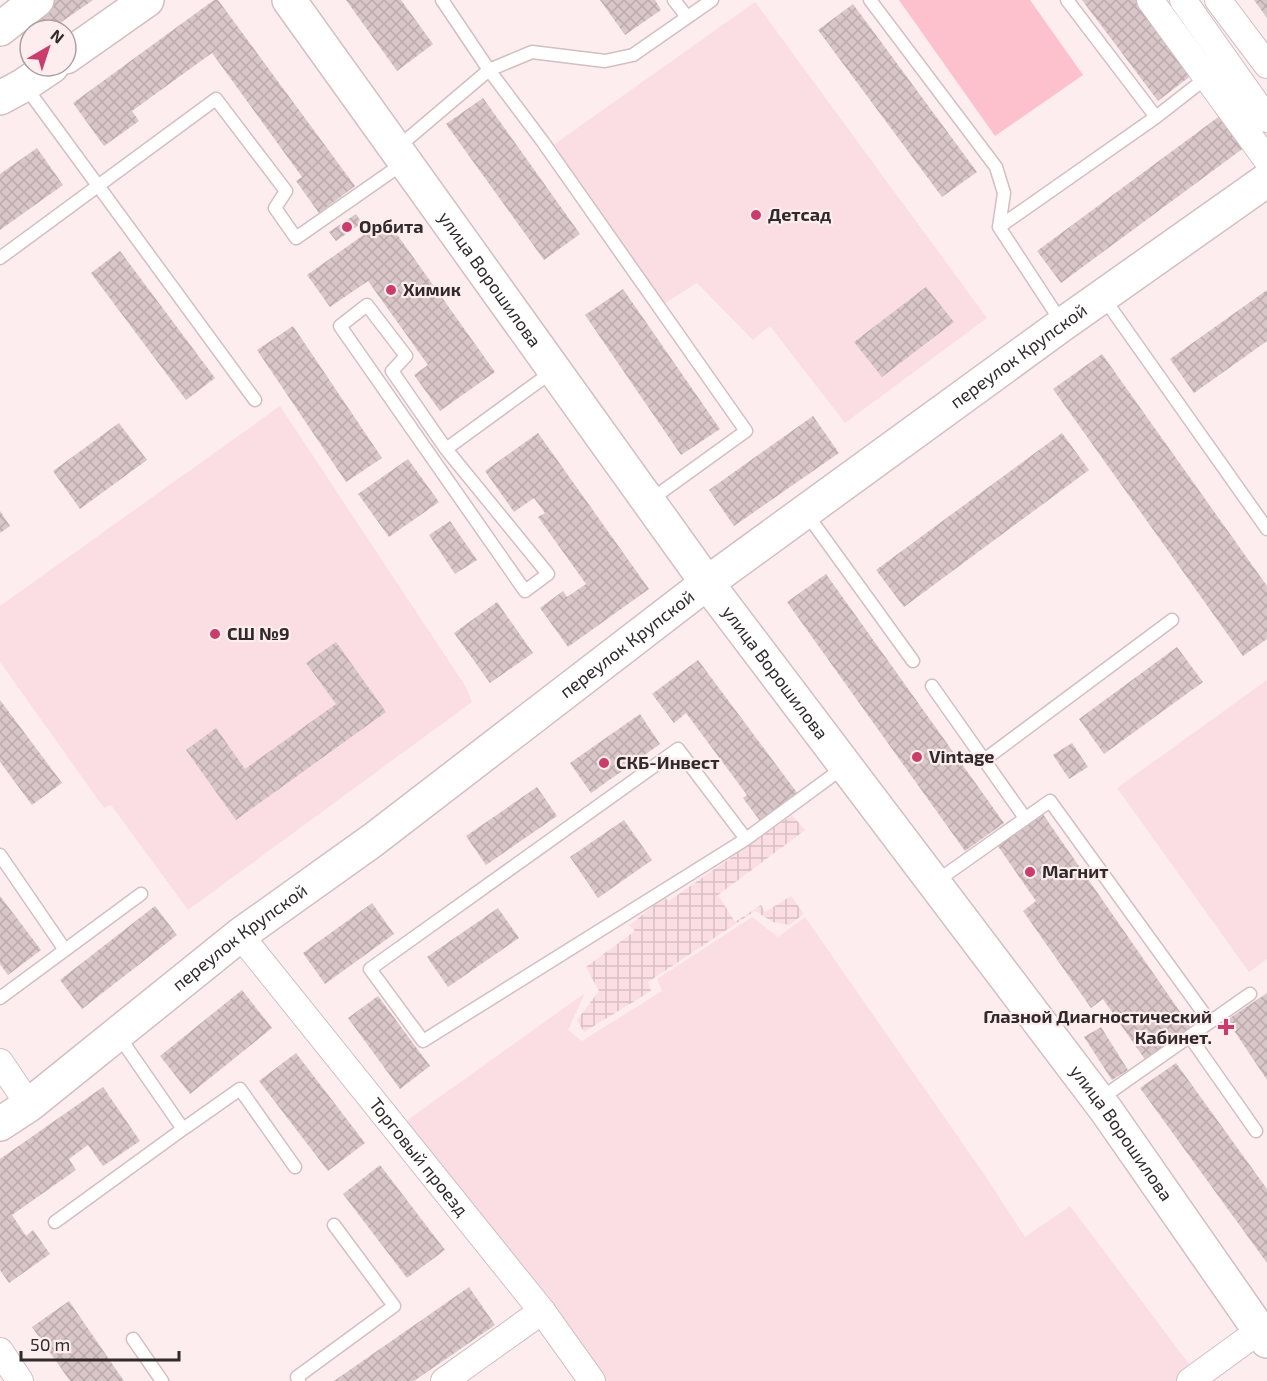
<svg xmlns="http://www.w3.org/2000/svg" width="1267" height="1381" font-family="'Exo 2',sans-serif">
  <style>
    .built { fill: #fbdee4 }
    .industrial { fill: url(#industrial-grid) }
    .pitch { fill: #fdc1ce }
    .building { fill: url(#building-cross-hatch) }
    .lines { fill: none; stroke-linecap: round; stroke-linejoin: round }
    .lane-casing { stroke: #d2bfc2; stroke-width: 15 }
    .street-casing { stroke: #d2bfc2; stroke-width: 28 }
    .secondary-casing { stroke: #d2bfc2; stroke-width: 36 }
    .lane { stroke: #fff; stroke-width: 12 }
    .street { stroke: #fff; stroke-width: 26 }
    .secondary { stroke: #fff; stroke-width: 33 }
    .poi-dot { fill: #c93c6b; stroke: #fdedef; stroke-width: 2 }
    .labels { text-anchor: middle; stroke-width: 4.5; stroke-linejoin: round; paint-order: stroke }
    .poi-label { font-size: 18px; font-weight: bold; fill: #312a2b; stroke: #fdedef; text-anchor: start }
    .street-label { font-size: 18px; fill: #312a2b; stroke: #fdedef }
  </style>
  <defs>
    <pattern id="industrial-grid" width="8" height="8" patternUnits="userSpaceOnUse" patternTransform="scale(1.5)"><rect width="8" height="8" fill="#fbdee4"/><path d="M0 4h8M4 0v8" fill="none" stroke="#d8bfc4"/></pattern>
    <pattern id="building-cross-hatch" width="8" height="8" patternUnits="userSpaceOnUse" patternTransform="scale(1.5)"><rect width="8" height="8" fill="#d9c6c9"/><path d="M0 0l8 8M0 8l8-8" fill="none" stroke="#bbaaad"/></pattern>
  </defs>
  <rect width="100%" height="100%" fill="#fdedef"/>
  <path class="built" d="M755,2L987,318L845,423L770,326L753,340L697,283L664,304L552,146Z
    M280,406L466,687L472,702L188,910L111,805L104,808L0,662V606Z
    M1267,680V959L1249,972L1117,788Z
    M752,917L778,937L805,917L986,1177L1025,1237L1070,1206L1198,1376L1190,1381H592L406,1121L585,993L568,1030L582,1041L662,991L657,979Z"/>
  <path class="industrial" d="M792,815L805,830L718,895L735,922L761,905L765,912L791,896L804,914L789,925L773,922L755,911L648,982L651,991L584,1032L577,1020L599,991L586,967L635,931L630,925L664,897L669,901Z"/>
  <path class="pitch" d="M899,0H1030L1083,75L995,136Z"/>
  <path class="building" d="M54,0H93L50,30H30V44L17,27Z
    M214,0H218L355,186L319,213L296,181L302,177L212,53L132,111L139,121L104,146L73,103Z
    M346,0H401L433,44L397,71Z
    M600,0H655L661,10L625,35Z
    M1082,0H1137L1193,74L1158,101Z
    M1254,0H1267V18Z
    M853,4L977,172L942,197L818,30Z
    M483,98L580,234L544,260L446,124Z
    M1221,115L1245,147L1061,283L1037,251Z
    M37,148L63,185L0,230V174Z
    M356,214L362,223L336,241L329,232Z
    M386,219L495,372L440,411L414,375L428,365L368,281L330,307L307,275Z
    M120,251L215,378L186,400L91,273Z
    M926,287L954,322L882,377L854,342Z
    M623,289L720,429L681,455L585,315Z
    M1267,290V341L1194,393L1170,359Z
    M293,326L382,458L346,482L257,350Z
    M1102,354L1267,586V639L1243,656L1053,389Z
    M813,416L839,453L734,526L709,490Z
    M119,423L147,460L80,509L53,471Z
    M538,433L649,589L568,647L540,608L563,591L567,597L586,584L538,517L545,513L534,498L514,512L485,471Z
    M1062,433L1089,470L904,607L876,570Z
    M408,459L439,502L389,537L358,494Z
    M0,511L10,526L0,533Z
    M450,521L477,560L455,574L429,535Z
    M826,574L1004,823L965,851L787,602Z
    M497,602L533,653L490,683L454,633Z
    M336,642L386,712L236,820L186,750L216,728L245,769L336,704L306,663Z
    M1177,647L1203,682L1104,754L1079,719Z
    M698,660L798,794L760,821L743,798L747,795L686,713L674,723L652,694Z
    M0,700L62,783L32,805L0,762Z
    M640,714L660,744L591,793L570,763Z
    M1072,743L1088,767L1069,779L1053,755Z
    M537,787L557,816L486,865L466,836Z
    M1040,810L1192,1029L1146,1061L1103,999L1091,1008L1023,911L1036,901L995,842Z
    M624,820L652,860L598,898L570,857Z
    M0,896L41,950L8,975L0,964Z
    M372,903L394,934L325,984L303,953Z
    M155,906L177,935L82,1009L60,980Z
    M498,908L519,938L448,987L427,957Z
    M242,990L272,1028L190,1094L160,1056Z
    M1267,993V1080L1227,1020Z
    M378,996L430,1066L400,1089L348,1018Z
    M1101,1027L1128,1070L1112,1080L1084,1037Z
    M296,1053L365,1143L328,1171L259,1081Z
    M1176,1063L1267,1189V1263L1140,1088Z
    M103,1087L140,1141L103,1166L88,1145L69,1159L76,1170L12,1215L26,1236L33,1230L50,1254L9,1283L0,1270V1159Z
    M380,1165L445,1250L407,1278L343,1194Z
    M469,1287L495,1325L414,1381H334Z
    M69,1301L124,1381H70L32,1327Z"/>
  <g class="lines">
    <defs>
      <path id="lane" d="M442,0L489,70L532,52L605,61L633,55L712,0
        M674,0L687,17
        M870,0L996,167L1004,193L999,227L1062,323
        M1067,0L1156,117L1206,78
        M25,86L255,400
        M397,148L489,70L543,142L746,431L649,501
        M999,227L1156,117
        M0,258L216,99L286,191L275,208L296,238L405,162
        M1103,297L1267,529
        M446,449L548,574L525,591L340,326L367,305L406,356L392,371L446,449L553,371
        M806,513L913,661
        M932,686L1025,818
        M984,760L1172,620
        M746,839L423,1041L370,969L678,749L746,839L844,767
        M0,855L65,950
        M934,883L1050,801L1210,1022
        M0,998L141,894
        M1190,1037L1256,1131
        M1100,1099L1250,994
        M183,1129L240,1089L295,1167
        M55,1222L183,1129L118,1035
        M133,1339L162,1381
        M299,1381L297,1377L394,1306L334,1225"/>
      <g id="street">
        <path d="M1150,0L1267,160"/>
        <path d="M1183,0L1267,119"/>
        <path d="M1218,0L1267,65"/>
        <path id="s1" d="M240,935L542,1311L592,1381"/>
        <path d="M0,1062L29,1105"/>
        <path d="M0,1351L20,1381"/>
        <path d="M444,1381L542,1311"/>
        <path d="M1190,1381L1267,1325"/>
      </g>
      <g id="secondary">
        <path id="s2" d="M289,0L707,583L1106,1110L1267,1341"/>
        <path d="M0,29L37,0"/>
        <path d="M66,57L147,0"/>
        <path d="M0,98L24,85L52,66"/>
        <path id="s3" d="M0,1124L29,1105L240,935L373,840L707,583L1063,324L1267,180"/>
      </g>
    </defs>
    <use href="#lane" class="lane-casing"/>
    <use href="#street" class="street-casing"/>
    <use href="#secondary" class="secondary-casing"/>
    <use href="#lane" class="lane"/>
    <use href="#street" class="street"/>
    <use href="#secondary" class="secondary"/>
  </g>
  <g class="poi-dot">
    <circle cx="756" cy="215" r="6"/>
    <circle cx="347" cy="227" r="6"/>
    <circle cx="391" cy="290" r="6"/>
    <circle cx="215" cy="634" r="6"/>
    <circle cx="917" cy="757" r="6"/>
    <circle cx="604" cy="763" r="6"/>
    <circle cx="1030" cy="872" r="6"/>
    <path d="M1223 1018h6v6h6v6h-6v6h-6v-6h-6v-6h6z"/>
  </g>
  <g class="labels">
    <g class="poi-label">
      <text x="768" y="221">Детсад</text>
      <text x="359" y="233">Орбита</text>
      <text x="403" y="296">Химик</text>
      <text x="227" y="640">СШ №9</text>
      <text x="929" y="763">Vintage</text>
      <text x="616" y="769">СКБ-Инвест</text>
      <text x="1042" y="878">Магнит</text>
      <text x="1212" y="1023" text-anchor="end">Глазной Диагностический<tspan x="1212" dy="21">Кабинет.</tspan></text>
    </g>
    <g class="street-label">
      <text dy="6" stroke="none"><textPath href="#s2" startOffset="344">улица Ворошилова</textPath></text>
      <text dy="6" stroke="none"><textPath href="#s3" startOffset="1276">переулок Крупской</textPath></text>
      <text dy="6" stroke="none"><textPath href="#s3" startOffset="790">переулок Крупской</textPath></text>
      <text dy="6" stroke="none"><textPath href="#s2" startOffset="830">улица Ворошилова</textPath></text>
      <text dy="6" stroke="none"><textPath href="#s3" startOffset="304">переулок Крупской</textPath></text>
      <text dy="6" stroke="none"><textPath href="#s2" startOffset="1406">улица Ворошилова</textPath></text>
      <text dy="6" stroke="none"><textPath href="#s1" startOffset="285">Торговый проезд</textPath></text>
    </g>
  </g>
  <g transform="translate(48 48) rotate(39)"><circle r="28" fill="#fdedef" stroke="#ab9fa1" stroke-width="1.5"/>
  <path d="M0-4.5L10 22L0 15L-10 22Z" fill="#c93c6b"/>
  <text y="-9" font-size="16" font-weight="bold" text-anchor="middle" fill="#312a2b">N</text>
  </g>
  <path d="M21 1351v9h158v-9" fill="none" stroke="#312a2b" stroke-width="3"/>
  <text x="30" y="1351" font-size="18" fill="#312a2b" stroke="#fdedef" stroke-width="4.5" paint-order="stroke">50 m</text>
</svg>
